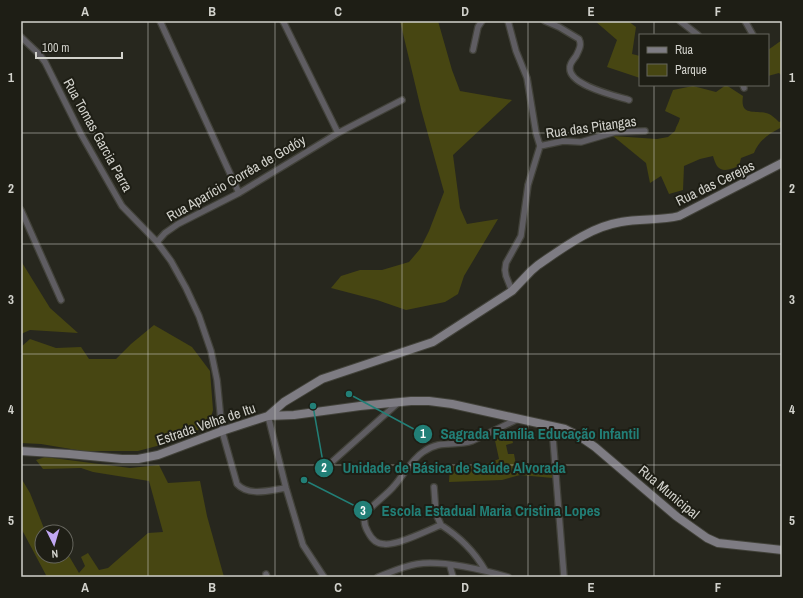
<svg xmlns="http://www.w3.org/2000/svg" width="803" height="598" font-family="'Archivo Narrow',sans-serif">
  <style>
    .green { fill: #474612 }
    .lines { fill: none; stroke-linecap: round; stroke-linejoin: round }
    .street-casing { stroke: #42423a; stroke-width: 8 }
    .secondary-casing { stroke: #42423a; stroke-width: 10 }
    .street { stroke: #5f5d62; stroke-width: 5.5 }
    .secondary { stroke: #7e7c83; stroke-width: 8 }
    .grid { fill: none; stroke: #d2d2cc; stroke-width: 1; stroke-opacity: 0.55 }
    .labels { text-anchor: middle; stroke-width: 4; stroke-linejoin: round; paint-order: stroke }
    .street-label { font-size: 14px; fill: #d2d2cc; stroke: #1e1e15 }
    .leader { fill: none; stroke: #227f77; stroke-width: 1.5 }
    .callout-dot { fill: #227f77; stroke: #1e1e15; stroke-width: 1.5 }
    .mark-label { font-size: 12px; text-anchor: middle; font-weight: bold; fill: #fff }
    .callout-label { font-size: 15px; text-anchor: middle; font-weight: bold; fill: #227f77; stroke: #1e1e15; stroke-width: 4; stroke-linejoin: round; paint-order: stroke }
    .neatline { fill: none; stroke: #d2d2cc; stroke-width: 1.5 }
    .grid-label { font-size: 13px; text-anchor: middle; font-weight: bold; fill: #d2d2cc }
  </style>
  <rect width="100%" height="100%" fill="#27271e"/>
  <path class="green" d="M400,21H438L452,70L460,91L512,100L453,155L460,208L467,224L498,219L464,276L458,294L445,302L406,310L377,300L331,288L341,276L360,270H382L409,262L420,249L429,231L444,192L421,109Z
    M595,21H628L636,27L632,54L640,56V78L607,67L617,40Z
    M782,40V76L779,73L768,76V50Z
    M726,85L743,96C740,116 753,110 766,113C771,114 775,118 779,122L782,121V127C770,133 759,140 754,153L741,158L739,166C732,169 722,173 717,166C715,163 714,159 713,156L700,159L684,166L683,190L669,194L661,176L650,183L646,163L613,136L657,139L668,137L675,131C676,126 679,123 680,118L665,111L673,90L693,86L716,92Z
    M21,261L50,308L78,333L30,330L21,334Z
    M154,325L192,347L210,371L213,410L209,425L172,442L138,451H83L41,444L21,443V347L30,339L56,348L81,347L89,359H116L131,344Z
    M510,430L513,443L506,445L508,454H514L517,470L552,466L553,478L520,475L502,480L449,482L450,466C466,468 483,466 499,459L494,436Z
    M45,457L130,468L159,465L168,483L200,481L207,516L224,577H47L21,528V478L30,493L45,531L47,532H42V556H66V551L79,573L85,566L81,557L88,553L99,570L108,568L148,533L163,532L149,481L93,472L81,468L43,469L36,460Z"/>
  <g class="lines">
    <defs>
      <path id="street" d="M160,21L239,193
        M283,21L338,133
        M508,21L516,51L527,78L536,133L540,146
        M545,21L559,27L579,39C582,45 579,50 576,56C574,59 570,63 570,67C567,85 616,96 629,100
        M680,21L698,35
        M745,21L753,35
        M21,37L39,54L45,62L81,134L122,206L157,242
        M473,50L478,27L482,21
        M743,85L744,88
        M540,146L563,141L581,142L615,132L645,131
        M21,210L61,300
        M512,291L506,276L505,270L506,263L521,236L528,185L540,146
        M268,416L286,488L303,545L324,577
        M552,426L564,577
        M333,461L399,402
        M434,487L436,514L441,525
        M286,488C270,490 249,497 237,484L222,431L217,380L211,351L199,316L186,288L171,261L157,242L165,233L178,224L239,193L338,133L402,100
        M450,566L453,577
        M485,570C474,551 460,537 441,525C428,530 397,546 384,544C376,544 371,538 368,532C365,527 363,520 366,514C370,506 387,495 394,486C403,476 411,460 423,452C441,439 454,447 472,441L518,419
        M266,574L267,577
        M378,577C391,572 404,566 417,564C443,560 483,570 508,577"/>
      <path id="secondary" d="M268,416L294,415L360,406L411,401H429L452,404L565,429L579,436L595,447L676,516L707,538L718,543L782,550
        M21,451L69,454L122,459H138L158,455L222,431L268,416L284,402L322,379L433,342L512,291L531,271L538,265C563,248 590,227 621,222C640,218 660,221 679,216L782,163"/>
    </defs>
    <use href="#street" class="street-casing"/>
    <use href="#secondary" class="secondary-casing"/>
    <use href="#street" class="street"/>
    <use href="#secondary" class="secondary"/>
  </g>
  <path class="grid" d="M148,21V577M275,21V577M402,21V577M528,21V577M654,21V35M654,85V577M21,133H782M21,244H782M21,354H782M21,465H782"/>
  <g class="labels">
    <g class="street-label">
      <text transform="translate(591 127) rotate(-8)" y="5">Rua das Pitangas</text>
      <text transform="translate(98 135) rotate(61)" y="5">Rua Tomas Garcia Parra</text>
      <text transform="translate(236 178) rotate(-30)" y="5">Rua Aparício Corrêa de Godóy</text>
      <text transform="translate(715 183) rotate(-26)" y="5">Rua das Cerejas</text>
      <text transform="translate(206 424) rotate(-19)" y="5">Estrada Velha de Itu</text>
      <text transform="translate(669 492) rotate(40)" y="5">Rua Municipal</text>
    </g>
  </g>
  <path class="leader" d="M349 394L423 434M313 406L324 468M304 480L363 510"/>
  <g class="callout-dot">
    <circle cx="349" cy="394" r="4"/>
    <circle cx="313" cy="406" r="4"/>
    <circle cx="304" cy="480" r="4"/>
    <circle cx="423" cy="434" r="10"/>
    <circle cx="324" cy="468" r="10"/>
    <circle cx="363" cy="510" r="10"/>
  </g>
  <g class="mark-label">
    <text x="423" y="438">1</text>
    <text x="324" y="472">2</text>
    <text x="363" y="515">3</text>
  </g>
  <g class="callout-label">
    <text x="540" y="439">Sagrada Família Educação Infantil</text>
    <text x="454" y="473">Unidade de Básica de Saúde Alvorada</text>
    <text x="491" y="516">Escola Estadual Maria Cristina Lopes</text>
  </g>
  <rect width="803" height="598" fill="none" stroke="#1e1e15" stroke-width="44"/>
  <rect x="639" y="34" width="130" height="52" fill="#1e1e15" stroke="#66665e"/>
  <rect x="647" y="47" width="20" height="6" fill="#7e7c83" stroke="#66665e"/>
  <text x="675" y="54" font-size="12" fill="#d2d2cc">Rua</text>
  <rect x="647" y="64" width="20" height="12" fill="#474612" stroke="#66665e"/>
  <text x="675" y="74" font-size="12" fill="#d2d2cc">Parque</text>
  <g transform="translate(54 544) rotate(175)"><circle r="19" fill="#1e1e15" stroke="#66665e"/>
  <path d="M0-3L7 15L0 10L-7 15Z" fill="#c1a8f3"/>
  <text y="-6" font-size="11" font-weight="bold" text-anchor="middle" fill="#d2d2cc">N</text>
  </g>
  <path d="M36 52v6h86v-6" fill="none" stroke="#d2d2cc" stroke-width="2"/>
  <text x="42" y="52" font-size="12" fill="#d2d2cc" stroke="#1e1e15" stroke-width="3" paint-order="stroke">100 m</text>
  <rect x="22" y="22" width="759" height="554" class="neatline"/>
  <g class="grid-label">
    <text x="85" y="16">A</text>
    <text x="212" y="16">B</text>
    <text x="338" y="16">C</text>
    <text x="465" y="16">D</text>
    <text x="591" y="16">E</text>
    <text x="718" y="16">F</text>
    <text x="11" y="82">1</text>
    <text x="792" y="82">1</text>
    <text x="11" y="193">2</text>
    <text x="792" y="193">2</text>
    <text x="11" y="304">3</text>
    <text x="792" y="304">3</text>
    <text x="11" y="414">4</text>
    <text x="792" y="414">4</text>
    <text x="11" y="525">5</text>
    <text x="792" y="525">5</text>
    <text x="85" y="592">A</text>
    <text x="212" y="592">B</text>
    <text x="338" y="592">C</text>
    <text x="465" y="592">D</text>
    <text x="591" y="592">E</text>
    <text x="718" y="592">F</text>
  </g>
</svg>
